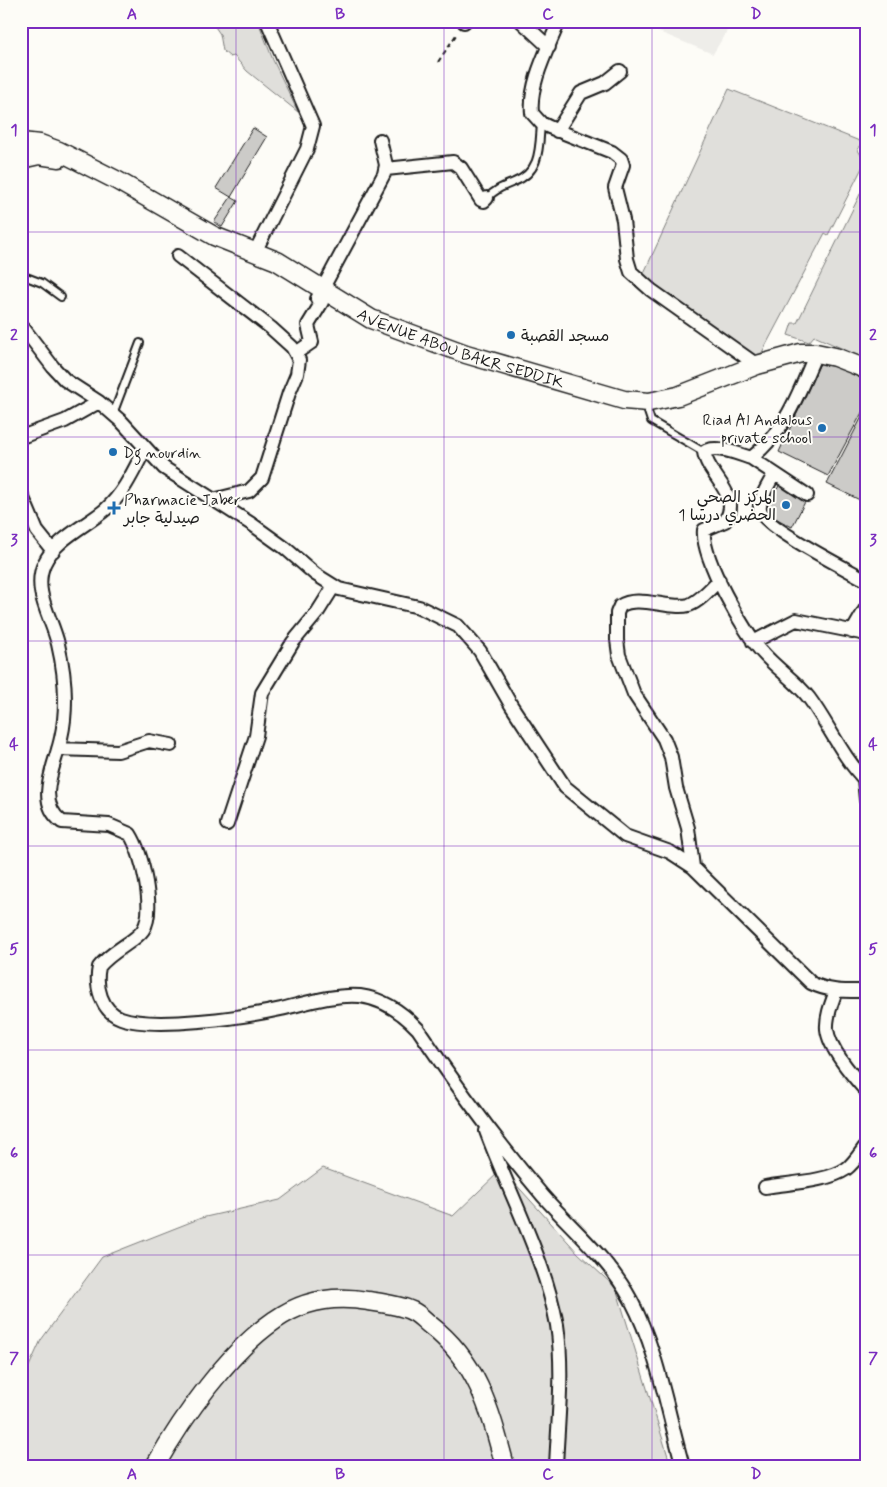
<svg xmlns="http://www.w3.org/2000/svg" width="887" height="1487" font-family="Mynerve,'Playpen Sans Arabic',sans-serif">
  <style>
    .built { fill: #eeede9 }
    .green { fill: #e0dfdb; stroke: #7e7e7c }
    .building { fill: #cccbc8; stroke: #1c1c1c }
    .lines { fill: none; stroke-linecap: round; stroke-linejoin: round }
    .lane-casing { stroke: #1c1c1c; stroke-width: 10 }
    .street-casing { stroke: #1c1c1c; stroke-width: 16 }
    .secondary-casing { stroke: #1c1c1c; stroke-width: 21 }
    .path { stroke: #1c1c1c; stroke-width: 2; stroke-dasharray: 5 4; stroke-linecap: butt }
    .lane { stroke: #fdfcf7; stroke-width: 6 }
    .street { stroke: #fdfcf7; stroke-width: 12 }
    .secondary { stroke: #fdfcf7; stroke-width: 18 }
    .grid { fill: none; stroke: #7b2cbf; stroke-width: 1; stroke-opacity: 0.55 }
    .poi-dot { fill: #1f6fb2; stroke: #fdfcf7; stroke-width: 2 }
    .labels { text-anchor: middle; stroke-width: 4; stroke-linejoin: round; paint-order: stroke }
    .poi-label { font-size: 16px; fill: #1c1c1c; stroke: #fdfcf7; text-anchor: start }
    .street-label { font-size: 16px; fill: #1c1c1c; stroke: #fdfcf7 }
    .neatline { fill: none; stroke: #7b2cbf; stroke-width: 2 }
    .grid-label { font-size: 16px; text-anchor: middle; font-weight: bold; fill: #7b2cbf }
  </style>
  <rect width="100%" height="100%" fill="#fdfcf7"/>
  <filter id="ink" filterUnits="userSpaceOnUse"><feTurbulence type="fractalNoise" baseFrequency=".02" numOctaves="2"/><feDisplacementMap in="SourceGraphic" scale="10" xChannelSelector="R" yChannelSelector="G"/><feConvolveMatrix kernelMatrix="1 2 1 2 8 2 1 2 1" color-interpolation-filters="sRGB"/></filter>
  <g filter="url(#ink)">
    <path class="built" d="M632,21H733L713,54Z
      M806,21H862L858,26Z"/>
    <path class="green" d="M211,21H258L273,60L298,112L247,71L234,56L230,57L223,51L220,34Z
      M729,89L862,142L858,150L865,162L828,235L825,233L758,360L643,275Z
      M866,182V359L814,336L809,342L788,335L792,323H797Z
      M323,1168L453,1216L502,1169L578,1253L616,1288L671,1466H21V1384L41,1340L102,1257L201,1218L280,1200Z"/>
    <path class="building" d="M149,21H166L161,29Z
      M253,128L267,137L231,197L216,188Z
      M231,197L238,201L222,227L214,222Z
      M822,359L866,381V405L828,476L779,452Z
      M866,409V503L827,484Z
      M780,484L807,498L792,527L764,512Z"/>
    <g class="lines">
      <defs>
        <path id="lane" d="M487,198C496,189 502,187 514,182C541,172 539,148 541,123
          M21,275L42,283L61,297
          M649,403L648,412L651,421L704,452
          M113,414L140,343"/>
        <path id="street" d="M521,21L549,47
          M559,21C548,49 529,83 532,113L541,123L549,127L612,152L621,159L623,165L615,188L623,220L627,259L631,272L651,290L757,365
          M464,22L465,21
          M557,131L581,93L605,83L620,71
          M386,169L453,162L461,168L481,200L484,201L487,198
          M255,252L307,149L313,126L267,21
          M178,256L271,328L292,347L299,360L297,374L289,393L262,478L249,491L213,500
          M21,325L53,367L65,380L99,402L122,422L164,468L253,525L285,548L315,574L339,589L419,607L458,626L480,651L511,705L565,787L625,836L670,852L693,867L811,983C829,992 846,991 866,991
          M296,353L312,342L308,325L322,302L317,299L384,174L386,165L380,140
          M21,437L65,421L99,402
          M145,449C134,470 124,493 106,509C86,526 55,539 44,564C32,591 52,618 58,644C62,661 65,682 65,700C65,712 64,725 61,738C56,764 34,801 62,822L109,825L130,834C142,853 156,910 143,930C135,942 111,951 99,967C95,986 101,1011 121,1018C154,1030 245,1017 281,1009C306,1003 334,994 360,996C384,999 402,1012 418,1029C457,1087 498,1143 543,1196C573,1230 609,1259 631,1300C658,1351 667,1411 683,1466
          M751,458C738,454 715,444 704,452C707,475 743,496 725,521L704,530C701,557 744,633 763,653C777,669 796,681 809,698C829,725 842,757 866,781
          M774,474C770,483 758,499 760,510C763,527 847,569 866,580
          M21,493L37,531L53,551
          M807,495L751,458C786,431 799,392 816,353
          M852,632L866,608
          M753,642L796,620L866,634
          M58,749L118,751L149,741L171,745
          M866,775L864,779L866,800
          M227,824L256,736L262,693L293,642L317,613L334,586
          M693,867L688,828L676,788L671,757L664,739L634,694L619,655L617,640V613L620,606C637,594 670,610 689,605C700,601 711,588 719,580
          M836,991C832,1002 826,1016 827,1029C829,1049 853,1076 866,1091
          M486,1131C509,1193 545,1259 557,1325C564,1371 558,1420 556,1466
          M765,1187C787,1183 827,1182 846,1169C853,1164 859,1155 864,1148"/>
        <g id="secondary">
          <path id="s1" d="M21,142L40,144L59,151L118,181L214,236L277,261L371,319L466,354L624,400L649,402L678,396L757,365L801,353H816L835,357L866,369"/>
          <path d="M21,159L39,155L59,158"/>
          <path d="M155,1466C183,1417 228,1352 275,1320C303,1300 334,1295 368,1301C382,1303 400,1305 412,1311C419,1314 425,1321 430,1325C478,1362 490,1410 505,1466"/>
        </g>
      </defs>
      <use href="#lane" class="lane-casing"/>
      <use href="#street" class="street-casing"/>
      <use href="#secondary" class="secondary-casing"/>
      <path class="path" d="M431,27L435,21
        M438,62L458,32"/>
      <use href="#lane" class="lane"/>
      <use href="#street" class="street"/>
      <use href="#secondary" class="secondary"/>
    </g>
  </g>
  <path class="grid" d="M236,21V1466M444,21V1466M652,21V1466M21,232H866M21,437H866M21,641H866M21,846H866M21,1050H866M21,1255H866"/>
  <g class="poi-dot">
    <circle cx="511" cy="335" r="5"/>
    <circle cx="822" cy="428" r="5"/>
    <circle cx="113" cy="452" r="5"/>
    <circle cx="786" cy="505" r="5"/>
    <path d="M111.5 500.5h5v5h5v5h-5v5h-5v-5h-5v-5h5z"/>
  </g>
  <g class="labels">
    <g class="poi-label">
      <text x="521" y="341">مسجد القصبة</text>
      <text x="812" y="425" text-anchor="end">Riad Al Andalous<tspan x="812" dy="18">private school</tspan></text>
      <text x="123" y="458">Dg nourdin</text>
      <text x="776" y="502" text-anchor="end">المركز الصحي<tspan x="776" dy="18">الحضري درسا 1</tspan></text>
      <text x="124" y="505">Pharmacie Jaber<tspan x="124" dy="18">صيدلية جابر</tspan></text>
    </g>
    <g class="street-label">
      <text dy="6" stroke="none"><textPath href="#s1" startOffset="489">AVENUE ABOU BAKR SEDDIK</textPath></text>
    </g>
  </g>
  <rect width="887" height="1487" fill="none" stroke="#fdfcf7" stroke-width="55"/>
  <rect x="28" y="28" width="832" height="1432" class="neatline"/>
  <g class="grid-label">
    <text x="132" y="19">A</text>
    <text x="340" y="19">B</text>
    <text x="548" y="19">C</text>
    <text x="756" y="19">D</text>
    <text x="14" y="135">1</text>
    <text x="873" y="135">1</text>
    <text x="14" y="340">2</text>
    <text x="873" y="340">2</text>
    <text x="14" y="545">3</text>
    <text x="873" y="545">3</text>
    <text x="14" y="749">4</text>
    <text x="873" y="749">4</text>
    <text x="14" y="954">5</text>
    <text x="873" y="954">5</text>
    <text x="14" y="1158">6</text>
    <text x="873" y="1158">6</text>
    <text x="14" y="1363">7</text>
    <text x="873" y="1363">7</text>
    <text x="132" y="1479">A</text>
    <text x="340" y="1479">B</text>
    <text x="548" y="1479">C</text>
    <text x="756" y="1479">D</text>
  </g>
</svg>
